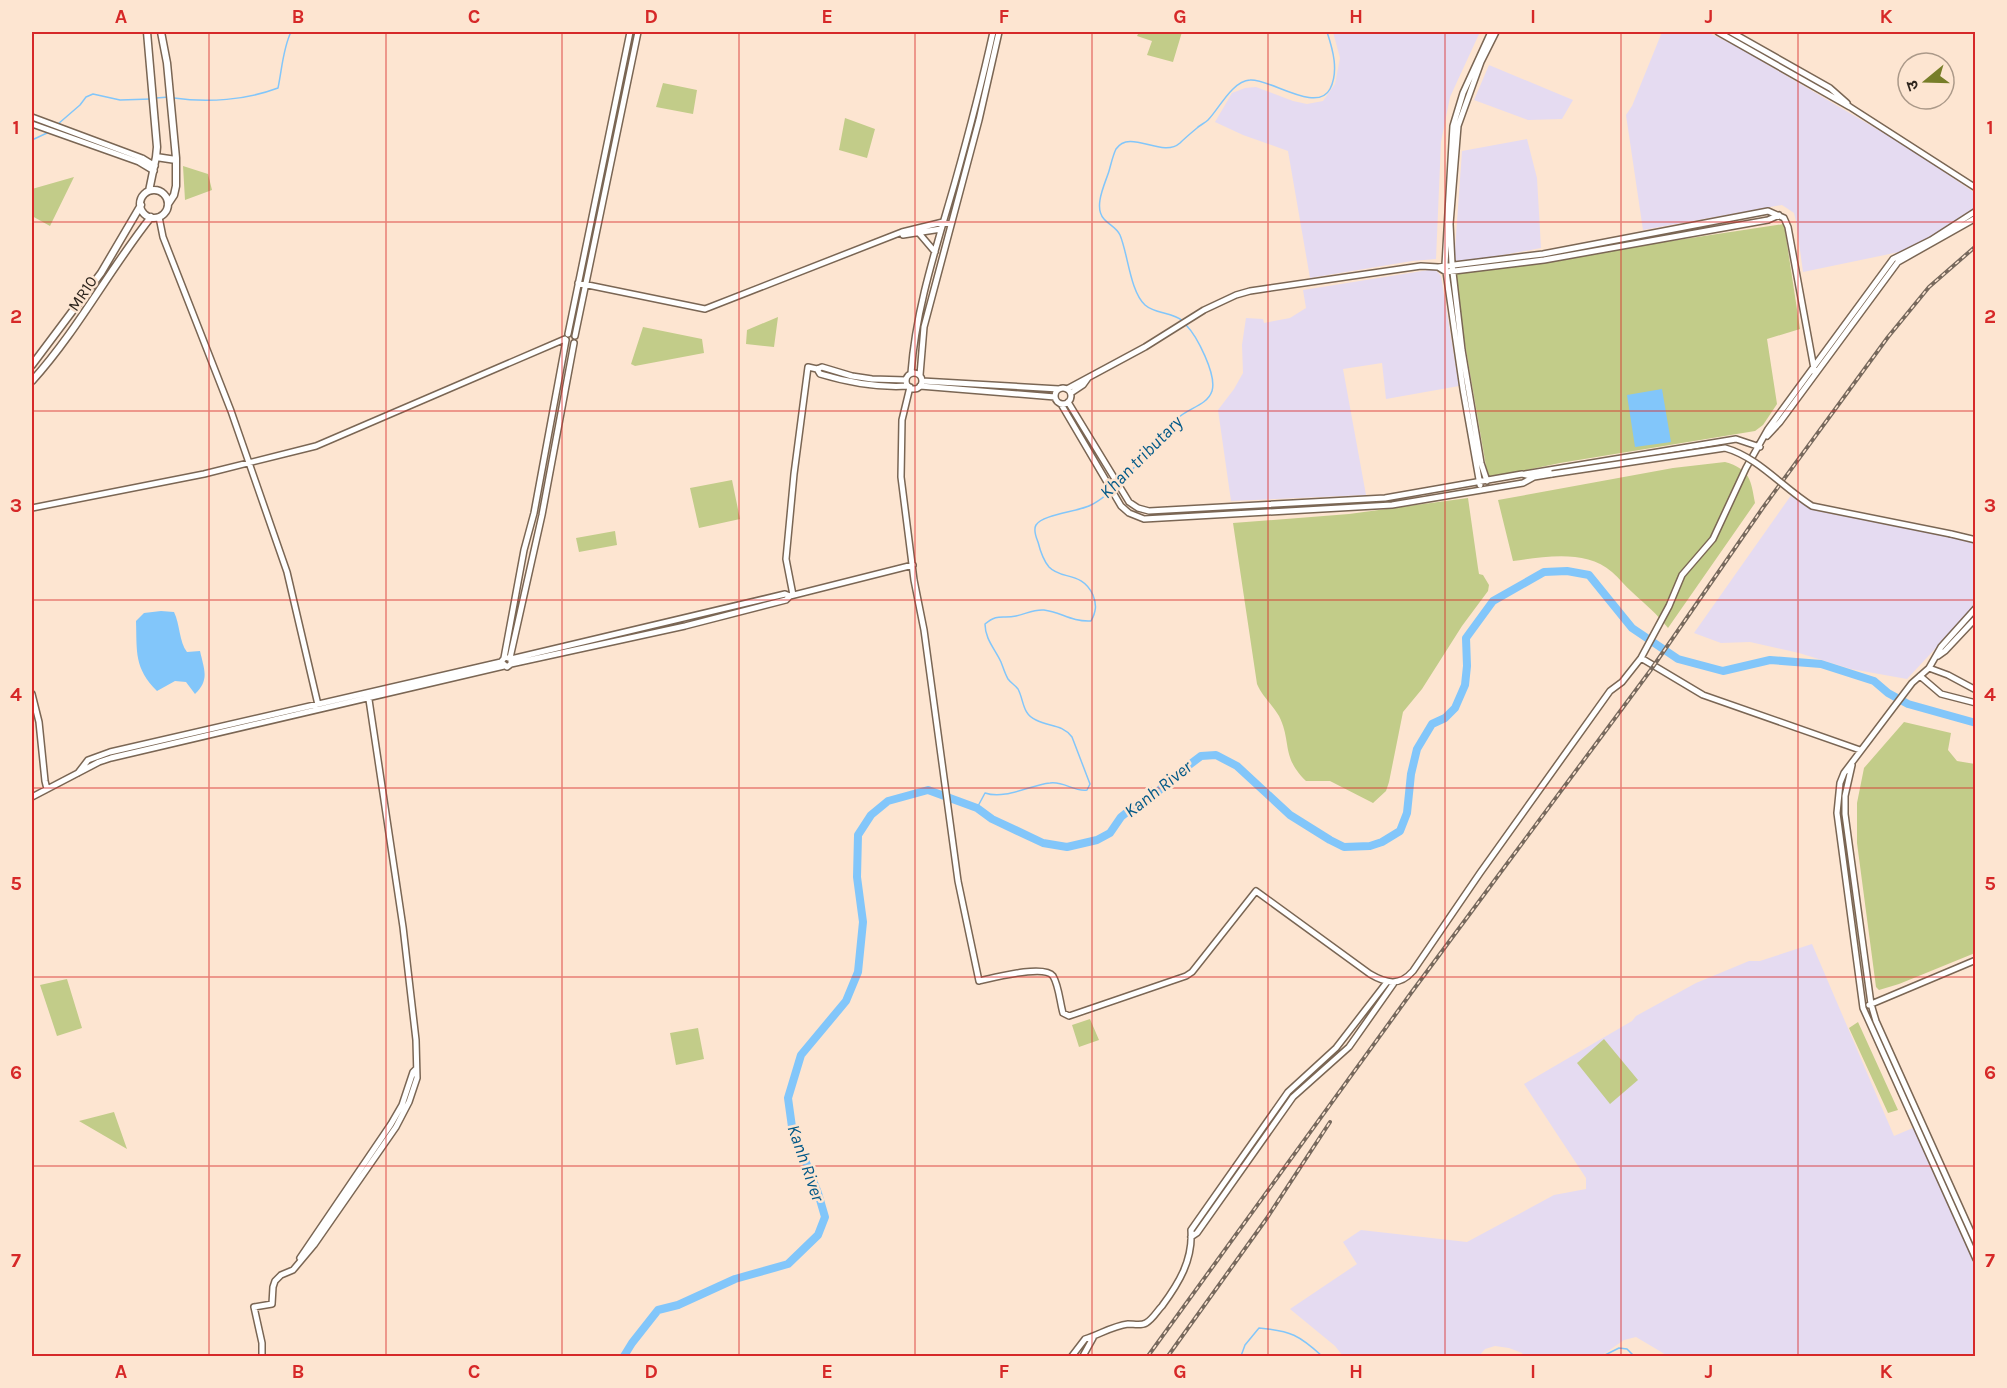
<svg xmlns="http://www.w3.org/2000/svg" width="2007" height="1388" font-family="Karla,'Noto Sans Devanagari',sans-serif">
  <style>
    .industrial { fill: #e5dbf1 }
    .green { fill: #c2cc89 }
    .water { fill: #82c6fa }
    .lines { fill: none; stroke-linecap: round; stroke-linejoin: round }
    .stream { stroke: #82c6fa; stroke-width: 1.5 }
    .river { stroke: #82c6fa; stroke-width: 8 }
    .secondary-casing { stroke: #7a6654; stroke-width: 8 }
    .primary-casing { stroke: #7a6654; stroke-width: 9 }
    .secondary { stroke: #fff; stroke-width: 5 }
    .primary { stroke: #fff; stroke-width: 6 }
    .rail-casing { stroke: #77695d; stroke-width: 4 }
    .rail { stroke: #fde5d1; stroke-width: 1.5; stroke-dasharray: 4.5; stroke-linecap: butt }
    .secondary-bridge-casing { stroke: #7a6654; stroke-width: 8; stroke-linecap: butt }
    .secondary-bridge { stroke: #fff; stroke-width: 5 }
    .grid { fill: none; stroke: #d62828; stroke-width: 1.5; stroke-opacity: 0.55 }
    .labels { text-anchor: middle; stroke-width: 5; stroke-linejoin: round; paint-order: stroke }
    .street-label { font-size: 16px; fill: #2f261e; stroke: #fde5d1 }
    .water-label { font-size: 18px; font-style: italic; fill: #015887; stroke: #fde5d1 }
    .neatline { fill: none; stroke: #d62828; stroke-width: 2 }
    .grid-label { font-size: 20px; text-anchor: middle; font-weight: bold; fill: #d62828 }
  </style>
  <rect width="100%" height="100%" fill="#fde5d1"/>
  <path class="industrial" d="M1333,32H1480L1450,97L1441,142L1436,259L1412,261L1310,278L1288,151L1243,135L1215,122L1232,93L1245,88L1256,87L1293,101L1307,104L1323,101L1335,84L1340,58Z
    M1662,32H1707L1736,46L1914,151L1975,193V211L1941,232L1904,251L1803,272L1796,221L1794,213L1782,205L1643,230L1626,115L1632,106Z
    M1489,65L1573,100L1562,119L1528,120L1474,100Z
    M1527,139L1537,178L1541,248L1454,264L1462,151Z
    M1435,269L1441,276L1459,386L1386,399L1382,363L1343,369L1366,495L1231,501L1218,410L1234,389L1243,373L1242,345L1246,318L1263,319L1264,323L1290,318L1306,308L1303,290Z
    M1792,494L1802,503L1817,511L1975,542V606L1907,679L1851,669L1799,653L1750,642L1721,643L1694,633Z
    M1812,944L1894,1136L1915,1127L1975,1262V1356H1668L1636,1337L1624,1340L1601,1356H1524L1522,1353L1509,1348L1495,1346L1485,1349L1479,1356H1343L1335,1346L1290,1309L1357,1264L1343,1242L1361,1230L1467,1242L1554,1195L1586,1189V1178L1524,1084L1632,1021L1636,1016L1696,983L1749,961H1760Z"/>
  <path class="green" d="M1139,32H1182L1173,62L1147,55L1152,41L1137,36Z
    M663,83L697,90L693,114L656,107Z
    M845,118L875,129L867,158L839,150Z
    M183,166L208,174L212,190L185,200Z
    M74,177L50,226L32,216V189Z
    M1784,224L1800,329L1767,339L1777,404L1763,425L1755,431L1560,463L1488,478L1453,274Z
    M778,317L774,347L746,344L747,330Z
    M643,327L702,339L704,353L635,366L631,364Z
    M1725,462C1750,469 1751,480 1755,503L1668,628C1657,614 1645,604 1632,592C1625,586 1619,578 1612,572C1585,549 1545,557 1513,561L1498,500L1673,468Z
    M732,480L740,519L699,528L690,488Z
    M1468,498L1478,568L1479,574L1483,575L1489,585L1488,591L1462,626L1422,689L1403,712L1389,782L1386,791L1373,803L1330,781H1306C1281,757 1292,742 1279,716C1272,704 1262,696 1257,684L1233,523L1349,514Z
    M615,531L617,545L579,552L576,538Z
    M1904,722L1951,733L1948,750L1957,761L1975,764V953L1899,984L1879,990L1876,987L1857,843V803L1864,768Z
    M67,979L82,1028L57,1036L40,985Z
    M1090,1019L1099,1040L1079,1047L1072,1025Z
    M1858,1022L1898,1110L1888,1113L1849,1028Z
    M698,1028L704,1059L676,1065L670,1033Z
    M1604,1039L1638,1080L1610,1104L1577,1063Z
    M114,1112L127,1149L79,1121Z"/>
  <path class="water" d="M1662,389L1671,442L1635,447L1627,395Z
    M161,611L174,612C180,624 179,642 187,652L200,651C204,669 210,680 195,694L186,682L175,681L157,691C134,668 137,652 136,621L144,613Z"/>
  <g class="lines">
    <path class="stream" d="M156,98L169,97
      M174,98C208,103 246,100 278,88C282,69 283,48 291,32
      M58,124L80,105L86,97L93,94L120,100L151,99
      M32,140L47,133
      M1183,321C1172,312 1155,314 1145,305C1130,291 1128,254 1120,235C1116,227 1109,225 1104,219C1093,207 1105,184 1109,171C1111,164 1113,155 1116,149C1130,128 1162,159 1180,143C1185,138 1191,133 1197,128C1200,125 1205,123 1208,120C1219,109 1232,81 1250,80C1269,78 1317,114 1330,89C1339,71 1333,50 1327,32
      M977,808L985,793C1005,800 1030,785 1050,783C1064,781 1074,792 1087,790L1090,784L1072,737C1062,724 1049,727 1036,720C1022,714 1024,700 1018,689C1015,685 1011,683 1008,679C1005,674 1003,667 1001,662C995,649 985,639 985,624C998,613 1002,619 1016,616C1026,614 1034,609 1044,610C1061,612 1071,622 1091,621C1096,612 1097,605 1093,595C1082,571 1061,580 1049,567C1043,560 1040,550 1038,542C1036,537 1033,530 1036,525C1043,514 1078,512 1091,505C1118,492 1155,442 1177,419C1187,408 1207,406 1212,391C1217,375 1197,336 1186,325
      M1241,1356L1245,1345L1259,1328C1291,1331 1299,1335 1322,1356
      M1603,1356L1619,1348L1627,1349L1634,1356"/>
    <path class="river" d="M624,1356L632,1343L658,1310L678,1305L735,1279L788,1264L818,1235L825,1217L818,1193L792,1127L788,1098L801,1055L846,1001L858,972L863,922L857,877L858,835L871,815L888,801L928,790L977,808L992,819L1043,843L1067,847L1097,840L1110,833L1121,817L1131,809L1143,804L1153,797L1168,781L1201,756L1216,755L1237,766L1290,815L1330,840L1344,847L1370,846L1382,842L1400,831L1407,813L1411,774L1417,749L1432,724L1445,718L1455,708L1465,685L1467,666L1466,638L1493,601L1544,572L1567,571L1589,575L1632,628L1678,659L1723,671L1770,660L1821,664L1874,681L1888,693L1908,704L1976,723"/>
    <defs>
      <path id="secondary" d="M1718,32L1850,107L1976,188
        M1731,32L1830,88L1847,103
        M32,117L142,158L155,166
        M32,124L139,162L154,171
        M159,217L163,237L231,411L287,572L319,709
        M918,232L935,252
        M903,235L941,229
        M1438,267L1543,254L1768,211L1784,218L1788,227L1815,374
        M578,283L705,309L902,232L943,222L951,224
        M568,334L630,32
        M575,336L638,32
        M817,369L820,374C850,383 877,388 908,386
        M906 381a8 8 0 1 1 16 0a8 8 0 1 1-16 0Z
        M911,373C916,307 937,245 955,182C969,132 982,82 993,32
        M920,375L924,327L979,120L999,32
        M922,381L1059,389
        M920,386L1055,397
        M910,387L902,420L901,477L914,580L924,630L958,881L979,981C993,978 1044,964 1053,976C1059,986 1060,1003 1063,1013L1069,1016L1186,976L1192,972L1256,891L1370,974C1387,984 1400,986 1413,971L1480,873L1610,691L1622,682L1641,658L1669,606L1682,575L1713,539L1746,468L1768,429L1893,259L1931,240L1976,211
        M1055 396a8 8 0 1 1 16 0a8 8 0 1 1-16 0Z
        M1067,389L1145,347L1204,310L1236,295L1250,291L1421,266L1438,267L1446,272L1544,260L1768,220L1779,215
        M1071,393L1083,385L1088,378
        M1068,402L1129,502L1138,508L1149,511L1385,498L1522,474L1534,477
        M1061,404L1121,506L1129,513L1144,519L1392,505L1523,483L1534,477L1552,474
        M1767,436L1780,422L1898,262L1976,218
        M1525,474L1736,439L1760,447
        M1487,481L1481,463L1462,350L1452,264L1450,224L1458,126L1481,62L1496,32
        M1480,485L1463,389L1445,265L1453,126L1463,93L1491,32
        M32,508L204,474L316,446L565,339
        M1951,534L1976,540
        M793,595L786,559L794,474L808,367L817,369L822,367L852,376L872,379L906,380
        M1976,608L1941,647L1929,668L1912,683L1844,773L1840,783L1837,813L1863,1008L1976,1259
        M1938,656L1945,651L1976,618
        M504,658L524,550L534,513L566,340
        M510,658L542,515L574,343
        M1641,658L1703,695L1860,750
        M511,659V664L507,667L501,662L505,657L511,659L785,594L790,596L913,565
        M511,664L685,626L786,600L790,596
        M1929,668L1948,675L1976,690
        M1920,676L1941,694L1976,703
        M32,694L39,722L45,781L47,789
        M1852,765L1845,796V814L1871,1004L1876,1021L1976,1243
        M78,773L88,760L110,752L501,662
        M32,797L99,762L111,758L504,666
        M1869,1005L1976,960
        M1191,1237L1197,1233L1293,1097L1349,1047L1394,983
        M300,1258L391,1124L402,1105L413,1072L416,1069
        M262,1356V1343L254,1307L272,1304L273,1287L275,1281L281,1275L293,1270L314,1245L396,1127L409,1102L417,1078L416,1040L403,927L368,693
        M1072,1356L1085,1339C1099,1335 1112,1326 1128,1324C1134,1324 1141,1326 1146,1323C1153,1319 1157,1311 1162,1306C1179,1283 1193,1260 1191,1230L1288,1092L1336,1048L1387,982
        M1083,1356L1093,1338"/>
      <path id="primary" d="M147,32L157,147L156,157L149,191
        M161,32L167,63L176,158V186L174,195L168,204
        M156,157L176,160
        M140 204a14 14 0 1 1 28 0a14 14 0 1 1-28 0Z
        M32,365L101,273L141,205
        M32,381C78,330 109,270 151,217"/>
    </defs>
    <use href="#secondary" class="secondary-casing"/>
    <use href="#primary" class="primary-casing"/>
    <use href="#secondary" class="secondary"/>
    <use href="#primary" class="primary"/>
    <defs>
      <path id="rail" d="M1148,1356L1411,993L1650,671L1762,509L1888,337L1929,287L1976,246
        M1168,1356L1267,1218L1330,1122"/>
    </defs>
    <use href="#rail" class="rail-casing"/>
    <use href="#rail" class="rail"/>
    <defs>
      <path id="secondary-bridge" d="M1552,474L1725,448C1758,457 1783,488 1812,506L1951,534"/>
    </defs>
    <use href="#secondary-bridge" class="secondary-bridge-casing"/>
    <use href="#secondary-bridge" class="secondary-bridge"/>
  </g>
  <path class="grid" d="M209,32V1356M386,32V1356M562,32V1356M739,32V1356M915,32V1356M1092,32V1356M1268,32V1356M1445,32V1356M1621,32V1356M1798,32V1356M32,222H1976M32,411H1976M32,600H1976M32,788H1976M32,977H1976M32,1166H1976"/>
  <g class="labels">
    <g class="street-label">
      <text transform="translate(82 293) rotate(-56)" y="6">MR10</text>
    </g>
    <g class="water-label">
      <text transform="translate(1141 457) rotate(-45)" y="6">Khan tributary</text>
      <text transform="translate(1158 789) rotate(-38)" y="6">Kanh River</text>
      <text transform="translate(806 1163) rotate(71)" y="6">Kanh River</text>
    </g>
  </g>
  <rect width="2007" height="1388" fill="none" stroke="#fde5d1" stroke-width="66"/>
  <g transform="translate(1926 81) rotate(251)"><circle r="28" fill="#fde5d1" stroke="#ab9989" stroke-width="1.5"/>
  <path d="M0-4.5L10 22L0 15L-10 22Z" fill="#777e29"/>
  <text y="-9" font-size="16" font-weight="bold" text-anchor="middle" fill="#2f261e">उ</text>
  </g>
  <rect x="33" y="33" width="1941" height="1322" class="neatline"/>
  <g class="grid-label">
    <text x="121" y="23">A</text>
    <text x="298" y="23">B</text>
    <text x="474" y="23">C</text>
    <text x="651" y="23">D</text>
    <text x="827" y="23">E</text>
    <text x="1004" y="23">F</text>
    <text x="1180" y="23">G</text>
    <text x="1356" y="23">H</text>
    <text x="1533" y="23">I</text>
    <text x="1709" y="23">J</text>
    <text x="1886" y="23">K</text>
    <text x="16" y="134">1</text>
    <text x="1990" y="134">1</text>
    <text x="16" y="323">2</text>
    <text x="1990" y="323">2</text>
    <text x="16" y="512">3</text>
    <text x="1990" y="512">3</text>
    <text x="16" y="701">4</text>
    <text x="1990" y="701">4</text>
    <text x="16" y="890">5</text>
    <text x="1990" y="890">5</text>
    <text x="16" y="1079">6</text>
    <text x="1990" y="1079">6</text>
    <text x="16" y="1267">7</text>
    <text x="1990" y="1267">7</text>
    <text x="121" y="1378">A</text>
    <text x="298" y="1378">B</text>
    <text x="474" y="1378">C</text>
    <text x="651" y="1378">D</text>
    <text x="827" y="1378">E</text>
    <text x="1004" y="1378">F</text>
    <text x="1180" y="1378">G</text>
    <text x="1356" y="1378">H</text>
    <text x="1533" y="1378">I</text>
    <text x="1709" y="1378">J</text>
    <text x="1886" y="1378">K</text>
  </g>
</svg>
